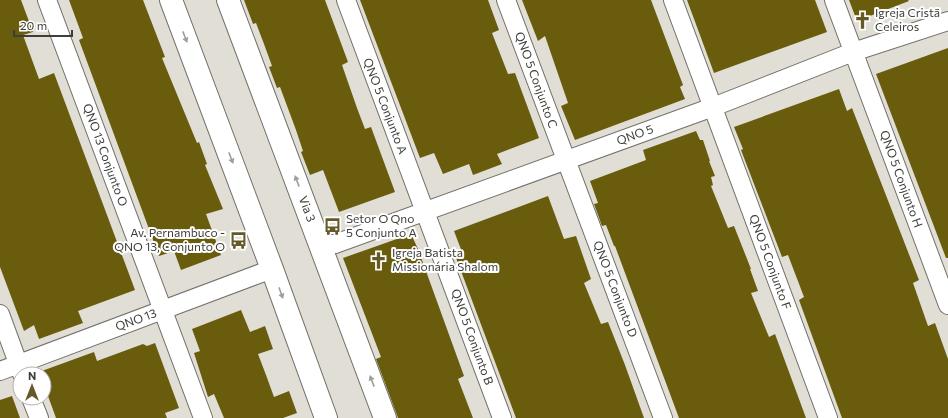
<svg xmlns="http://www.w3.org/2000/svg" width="948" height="418" font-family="Commissioner,sans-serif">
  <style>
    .building { fill: #6a5c0d }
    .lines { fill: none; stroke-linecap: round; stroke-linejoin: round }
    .minor-casing { stroke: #727068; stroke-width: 20 }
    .secondary-casing { stroke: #727068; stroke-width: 24 }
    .minor { stroke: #fff; stroke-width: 18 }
    .secondary { stroke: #fff; stroke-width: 22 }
    .oneway { fill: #9e9e9c }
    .labels { text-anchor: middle; stroke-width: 4; stroke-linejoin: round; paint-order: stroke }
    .poi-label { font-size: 12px; fill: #3d3d39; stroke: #fff; text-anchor: start }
    .street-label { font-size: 12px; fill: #3d3d39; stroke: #fff }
  </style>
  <rect width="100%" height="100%" fill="#e0ded5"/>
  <path class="building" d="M0,0H21L33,32L23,35L39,79L54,73L135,290L78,311L83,323L39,339L34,325L24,331L0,267Z
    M69,0H143L165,57L162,58L197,143L199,142L207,164L205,165L223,209L206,214L221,255L181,270L174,251L159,256L79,40L83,38Z
    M244,0H325L348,62L342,65L357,108L365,129L371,127L395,192L339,212L323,170L310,175L301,152L303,151L296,130L280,87L277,88L269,67L272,66L264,44L256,23L253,24Z
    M360,0H488L499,30L492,33L508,74L515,73L539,138L497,154L502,164L473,175L469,164L443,174L434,153L420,158Z
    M522,0H651L683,85L680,87L685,99L575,140L561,106L568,103L545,36L538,41Z
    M687,0H815L827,32L714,73Z
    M849,0H908L909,1L857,21Z
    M948,48V258H946L876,74Z
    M839,89L847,111L852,108L919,280L913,283L928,326L935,323L948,359V418H842L799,300L804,297L788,255L782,257L741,150L743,149L734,127Z
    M696,131L700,140H703L710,161H709L715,176L711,177L713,185L711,186L728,228L734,226L751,269H750L758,291L751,293L769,337L775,334L806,418H679L615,246H614L606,225L602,226L594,204L598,203L590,181L646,160L643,150Z
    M548,196L564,239L576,236L591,279L584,283L601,324L608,322L625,365L644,418H516L455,255L462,252L454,231Z
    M411,234L418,249L464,376L458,379L473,418H398L376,359L381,357L343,258Z
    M241,310L250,332L265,326L273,349L258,354L266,375L274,397L289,391L297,413L283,418H224L214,394L208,397L194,353L200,351L192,329Z
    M155,343L179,408L165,413L167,418H56L44,385V374H40L39,372L94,352L97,361L143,344L147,346Z
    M12,396L20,418H0V400Z"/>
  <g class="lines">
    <defs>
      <path id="minor" d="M47,0L203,418
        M346,0L502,418
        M506,0L663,418
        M673,0L828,418
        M834,0L948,305
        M320,244H335L713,107L853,52L948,21
        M0,314L22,374
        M0,371L272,269
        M31,398L39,418"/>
      <path id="secondary" d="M171,0L272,269L326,418
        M228,0L385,418"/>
    </defs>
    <use href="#minor" class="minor-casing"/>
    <use href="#secondary" class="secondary-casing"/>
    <use href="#minor" class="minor"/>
    <use href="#secondary" class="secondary"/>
  </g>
  <defs><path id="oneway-solid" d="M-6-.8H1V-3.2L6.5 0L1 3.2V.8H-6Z"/></defs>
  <g class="oneway">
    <use href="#oneway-solid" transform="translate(185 37) rotate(69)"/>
    <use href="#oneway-solid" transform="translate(231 158) rotate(69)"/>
    <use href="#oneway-solid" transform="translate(297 181) rotate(-111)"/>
    <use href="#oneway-solid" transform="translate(281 293) rotate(70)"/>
    <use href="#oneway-solid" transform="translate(372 381) rotate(-111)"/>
  </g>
  <defs>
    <symbol id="church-bare" viewBox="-9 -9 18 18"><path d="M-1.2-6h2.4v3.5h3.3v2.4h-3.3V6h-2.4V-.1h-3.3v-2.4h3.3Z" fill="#655a27" stroke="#fff" stroke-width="2.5" paint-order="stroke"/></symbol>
    <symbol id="bus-bare" viewBox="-9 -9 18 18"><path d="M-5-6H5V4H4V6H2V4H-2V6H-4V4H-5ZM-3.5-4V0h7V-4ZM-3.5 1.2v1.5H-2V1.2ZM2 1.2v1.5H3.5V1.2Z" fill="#655a27" stroke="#fff" stroke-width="2.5" paint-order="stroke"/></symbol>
  </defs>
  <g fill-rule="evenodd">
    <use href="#church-bare" x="850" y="8" width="25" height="25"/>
    <use href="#bus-bare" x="320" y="214" width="25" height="25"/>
    <use href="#bus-bare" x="226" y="228" width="25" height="25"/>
    <use href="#church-bare" x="366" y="248" width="25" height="25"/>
  </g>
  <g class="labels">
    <g class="poi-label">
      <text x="875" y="17">Igreja Cristã<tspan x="875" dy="14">Celeiros</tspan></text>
      <text x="346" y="223">Setor O Qno<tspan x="346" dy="14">5 Conjunto A</tspan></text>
      <text x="225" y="237" text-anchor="end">Av. Pernambuco -<tspan x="225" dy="14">QNO 13, Conjunto O</tspan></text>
      <text x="392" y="257">Igreja Batista<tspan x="392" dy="14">Missionária Shalom</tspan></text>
    </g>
    <g class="street-label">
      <text transform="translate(536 80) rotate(70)" y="4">QNO 5 Conjunto C</text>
      <text transform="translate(385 106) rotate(69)" y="4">QNO 5 Conjunto A</text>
      <text transform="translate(635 135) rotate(-20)" y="4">QNO 5</text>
      <text transform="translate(105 155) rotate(70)" y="4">QNO 13 Conjunto O</text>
      <text transform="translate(901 179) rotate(70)" y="4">QNO 5 Conjunto H</text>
      <text transform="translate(307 209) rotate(69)" y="4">Via 3</text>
      <text transform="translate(770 262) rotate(70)" y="4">QNO 5 Conjunto F</text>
      <text transform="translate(615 289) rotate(69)" y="4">QNO 5 Conjunto D</text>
      <text transform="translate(136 320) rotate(-20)" y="4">QNO 13</text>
      <text transform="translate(472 337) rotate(70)" y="4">QNO 5 Conjunto B</text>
    </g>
  </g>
  <g transform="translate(32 386)"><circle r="19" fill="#ffffff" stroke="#b1b1b0"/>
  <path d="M0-3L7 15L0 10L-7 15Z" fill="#655a27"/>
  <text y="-6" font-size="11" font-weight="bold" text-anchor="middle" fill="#3d3d39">N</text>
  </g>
  <path d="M14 30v6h58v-6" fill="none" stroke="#3d3d39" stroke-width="2"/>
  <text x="20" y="30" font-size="12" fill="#3d3d39" stroke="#ffffff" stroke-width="3" paint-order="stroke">20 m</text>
</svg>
